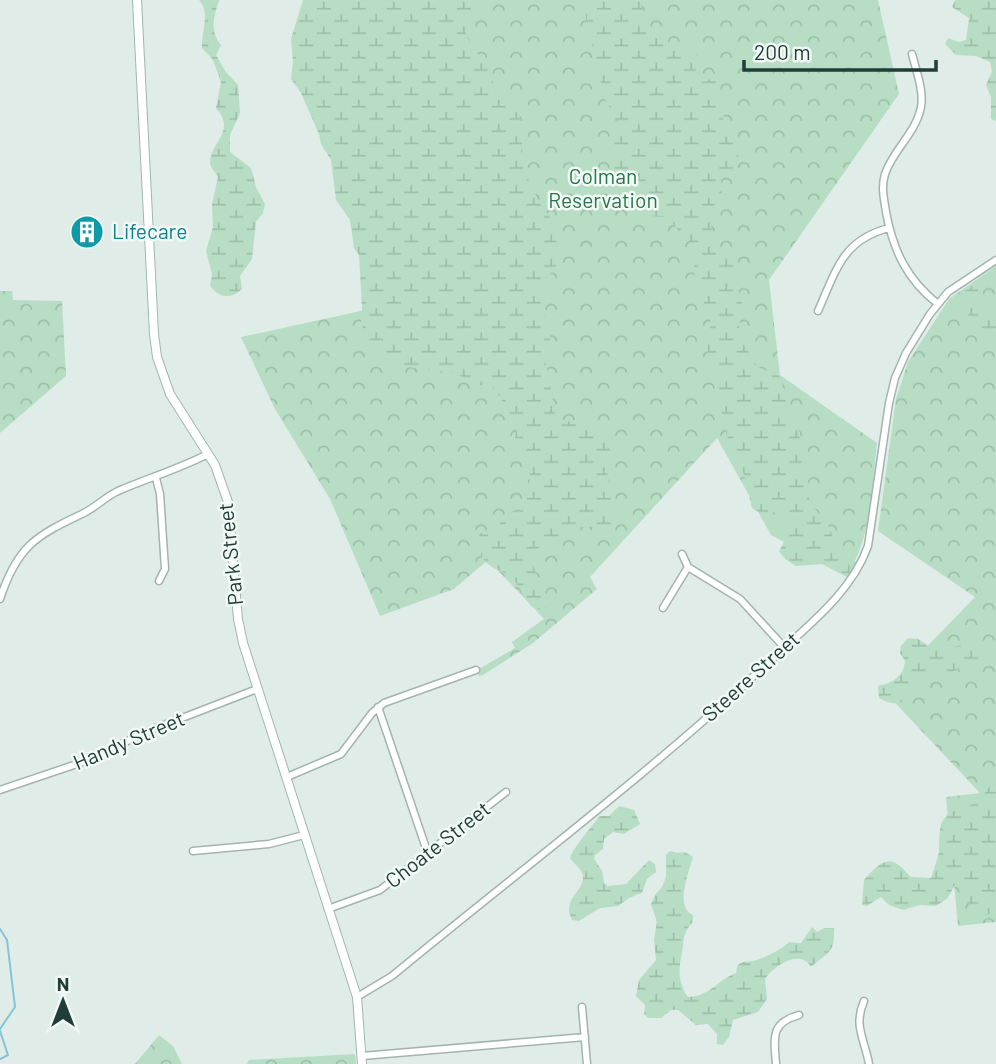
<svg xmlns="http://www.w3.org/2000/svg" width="996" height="1064" font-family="Barlow,sans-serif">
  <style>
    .forest { fill: url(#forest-crowns) }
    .wetland { fill: url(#wetland-marsh) }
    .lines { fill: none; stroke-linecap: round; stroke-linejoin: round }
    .stream { stroke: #84c4d5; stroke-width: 2 }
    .street-casing { stroke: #a3b4af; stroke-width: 9 }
    .secondary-casing { stroke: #9eb8b0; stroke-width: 10 }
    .street { stroke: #fff; stroke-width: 6 }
    .secondary { stroke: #fff; stroke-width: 8 }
    .labels { text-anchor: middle; stroke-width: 5; stroke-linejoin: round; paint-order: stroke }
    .park-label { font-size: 21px; fill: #28764a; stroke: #f1f8f5 }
    .culture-label { font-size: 21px; fill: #0d838f; stroke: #f1f8f5; text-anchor: start }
    .street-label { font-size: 21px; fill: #203d37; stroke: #f1f8f5 }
  </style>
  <defs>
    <pattern id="forest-crowns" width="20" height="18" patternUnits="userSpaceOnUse" patternTransform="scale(1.75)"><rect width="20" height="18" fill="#b7dec4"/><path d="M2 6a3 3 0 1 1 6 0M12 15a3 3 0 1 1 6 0" fill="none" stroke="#9dbfa9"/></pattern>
    <pattern id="wetland-marsh" width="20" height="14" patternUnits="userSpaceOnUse" patternTransform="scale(1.75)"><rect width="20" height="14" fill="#b7dec4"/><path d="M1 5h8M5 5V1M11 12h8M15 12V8" fill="none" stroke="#9dbfa9"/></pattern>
  </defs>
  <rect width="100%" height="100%" fill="#e0ece7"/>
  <path class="forest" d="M350,0H878L899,94L769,280L780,375L877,443C872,487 872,537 847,575L771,535L717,438L590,577L597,589L533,643L483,675L479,676L477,670L515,648L512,642L544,619L488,560L454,589L380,616L330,499L275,409L241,337L416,299Z
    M996,266V922L958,926L946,797L980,793L884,691L975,597L878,531L896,399L908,362L949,299Z
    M0,291H12L13,300L62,301L66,376L0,433Z
    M159,1035L173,1046L182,1064H135Z
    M355,1054L356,1064H247L249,1060Z"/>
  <path class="wetland" d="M199,0H219C214,16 209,30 221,45L216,55L226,72L238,85L240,113L230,135V152L251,168L256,187L265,204L263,213L256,222L252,259L240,276L242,289C230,300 220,298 210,286L212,274L206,251L213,227L212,204L218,177C215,172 210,167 210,162C210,142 237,132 216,108L221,82L213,60L202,48C201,32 211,13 199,0Z
    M303,0H473L474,12L465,30L468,39L491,75L496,92L511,101L519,112L523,134L521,153L527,166L526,175L538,200L549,216L556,237L558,260L555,269L546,278L539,298L550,332V345L545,357L556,418L600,430L612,457L606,468L614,505L612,525L572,528L562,537L538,548L532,564L549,600L547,608C523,610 525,590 512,578C504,570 491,570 484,560C479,554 480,542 479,534L498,526L507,514L518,509L529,489L530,473L526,460L515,440L516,427L495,388L474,384L455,373L407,367L388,361L368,339L361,324L362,308L359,255L354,248L350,220L336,200L331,160L321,144L319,134L301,93L291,79L293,62L291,39Z
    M584,0H640C651,41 652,39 693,49L699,60L695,72L696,79L704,82L712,78L718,82L715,93L724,116L721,133L732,140L739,158L735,167L721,177L722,194L709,214C713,227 711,241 722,252C728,258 735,259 740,266L735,282L742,300L739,334L742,342L758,367L779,376C786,395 791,404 789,424L800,432L799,456L808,479L807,493L811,504L828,525L839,553L845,558L857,562L858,566L852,576L847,577L822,564L796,566L785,559L779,551C783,547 790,526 789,521C788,518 783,514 781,512L760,513L752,508L744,474L735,460L728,440L717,394L718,381L709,359L707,344L711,323L694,273V250L689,239L673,224L664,217L650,216L620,183L614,170L610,144L618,128L617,119L602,95V84L594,74L597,58L588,34Z
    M955,0H996V121L991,119V97L986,85L992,72L990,62L976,56L956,55L945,44L948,38L959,42L966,40L969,18L952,7Z
    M977,281L981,282L982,285L977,296L980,303L988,310L996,304V336H990L983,328L972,326L967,311L963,309L960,296C964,290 972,287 977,281Z
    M908,638L918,639L936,650L963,645L972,649L996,650V656C986,658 976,662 965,662L952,674L937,675L914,687C908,705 895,707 879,698L878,686C894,682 903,678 905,661L900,653L901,646Z
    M996,781L995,913C978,918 972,909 963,897L965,885L962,881L955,884L948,898L936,906L920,905L903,910L889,905L881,897L867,906L862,905L864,880C871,872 883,858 893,862C900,864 906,873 911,877L931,878C933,874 938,856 939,852C940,840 937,825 947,815C956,808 969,809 977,801C985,795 987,787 996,781Z
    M619,806L634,810L640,824L624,834L613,832L604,839L603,849L595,855L594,859L602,871L604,883L608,886L626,884L649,860L655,864L656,872L647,879L642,893L629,898L618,906L600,908L579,921L572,920C562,898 583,893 583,877C584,871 574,864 570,858C573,848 592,826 600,816H609Z
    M670,851L678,853L685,852L693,857C689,871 674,908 693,915C694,924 690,924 687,930C682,938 684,945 682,953C678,970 678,982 688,997C708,997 718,980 736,973C737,968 736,965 741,963C744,961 749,962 753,961C761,960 784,948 789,942L801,943L812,927L817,932L824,928H834C835,953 829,952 811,967C800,948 774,966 765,979L767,999L758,1012L733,1020L729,1037L723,1045L717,1044V1034L708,1024L696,1025L678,1010H671L661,1018H648L644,1014L645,1005L636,996L639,980L656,960L654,939L657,922L651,904L655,895L662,887L666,877V855Z"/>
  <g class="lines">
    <path class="stream" d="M0,929L7,940L15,1007L0,1029
      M0,1031L8,1055L0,1059"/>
    <defs>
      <path id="street" d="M912,54C916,70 924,91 921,107C916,133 893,150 885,174C881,187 884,199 886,212C893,250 907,280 938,304
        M818,311C836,271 842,240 889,228
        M156,478L160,494L165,569L159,581
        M682,554L688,567L740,599L784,647
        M0,599C17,547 35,536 82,514C95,508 105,497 118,491C148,478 179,469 208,454
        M663,608L688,567
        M378,707L428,854
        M287,777L341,754L372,713L384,703L476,670
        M0,790L80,763L151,730L257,689
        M193,851L269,844L304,835
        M328,909L380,890L506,792
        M357,997L392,976C518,872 650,773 770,661C806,627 851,594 868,546L889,403L895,378L906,353L930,314L948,292L996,260
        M864,1001C853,1026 865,1040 869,1064
        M582,1007L587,1064
        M362,1056L585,1037
        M776,1064C774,1038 770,1023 799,1015"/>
      <path id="secondary" d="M137,0L154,334L157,357L170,394L215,465L228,502L238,619L243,643L357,997L362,1064"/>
    </defs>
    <use href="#street" class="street-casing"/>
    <use href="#secondary" class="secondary-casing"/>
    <use href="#street" class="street"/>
    <use href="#secondary" class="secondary"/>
  </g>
  <defs>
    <symbol id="building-disc" viewBox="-11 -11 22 22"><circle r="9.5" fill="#0f9aa8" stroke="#f1f8f5"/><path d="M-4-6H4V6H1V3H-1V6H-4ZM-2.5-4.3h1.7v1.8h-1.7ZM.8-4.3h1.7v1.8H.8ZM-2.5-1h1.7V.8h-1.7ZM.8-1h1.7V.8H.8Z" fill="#fff"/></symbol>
  </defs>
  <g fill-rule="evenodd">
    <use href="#building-disc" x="68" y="213" width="38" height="38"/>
  </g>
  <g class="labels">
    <g class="park-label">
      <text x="603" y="184">Colman<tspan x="603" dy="24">Reservation</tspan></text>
    </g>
    <g class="culture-label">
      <text x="112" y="239">Lifecare</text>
    </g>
    <g class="street-label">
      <text transform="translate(231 554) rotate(-96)" y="7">Park Street</text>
      <text transform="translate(751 677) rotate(-42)" y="7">Steere Street</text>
      <text transform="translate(129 741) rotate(-23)" y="7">Handy Street</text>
      <text transform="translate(438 845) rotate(-38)" y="7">Choate Street</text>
    </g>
  </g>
  <g transform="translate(63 1001)" stroke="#f1f8f5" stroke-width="5" paint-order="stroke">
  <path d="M0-5L12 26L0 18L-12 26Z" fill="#203d37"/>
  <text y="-10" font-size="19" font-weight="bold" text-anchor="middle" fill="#203d37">N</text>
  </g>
  <path d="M744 60v10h192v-10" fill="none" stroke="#203d37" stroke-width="3.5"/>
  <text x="754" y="60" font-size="21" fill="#203d37" stroke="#f1f8f5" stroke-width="5" paint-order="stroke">200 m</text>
</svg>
